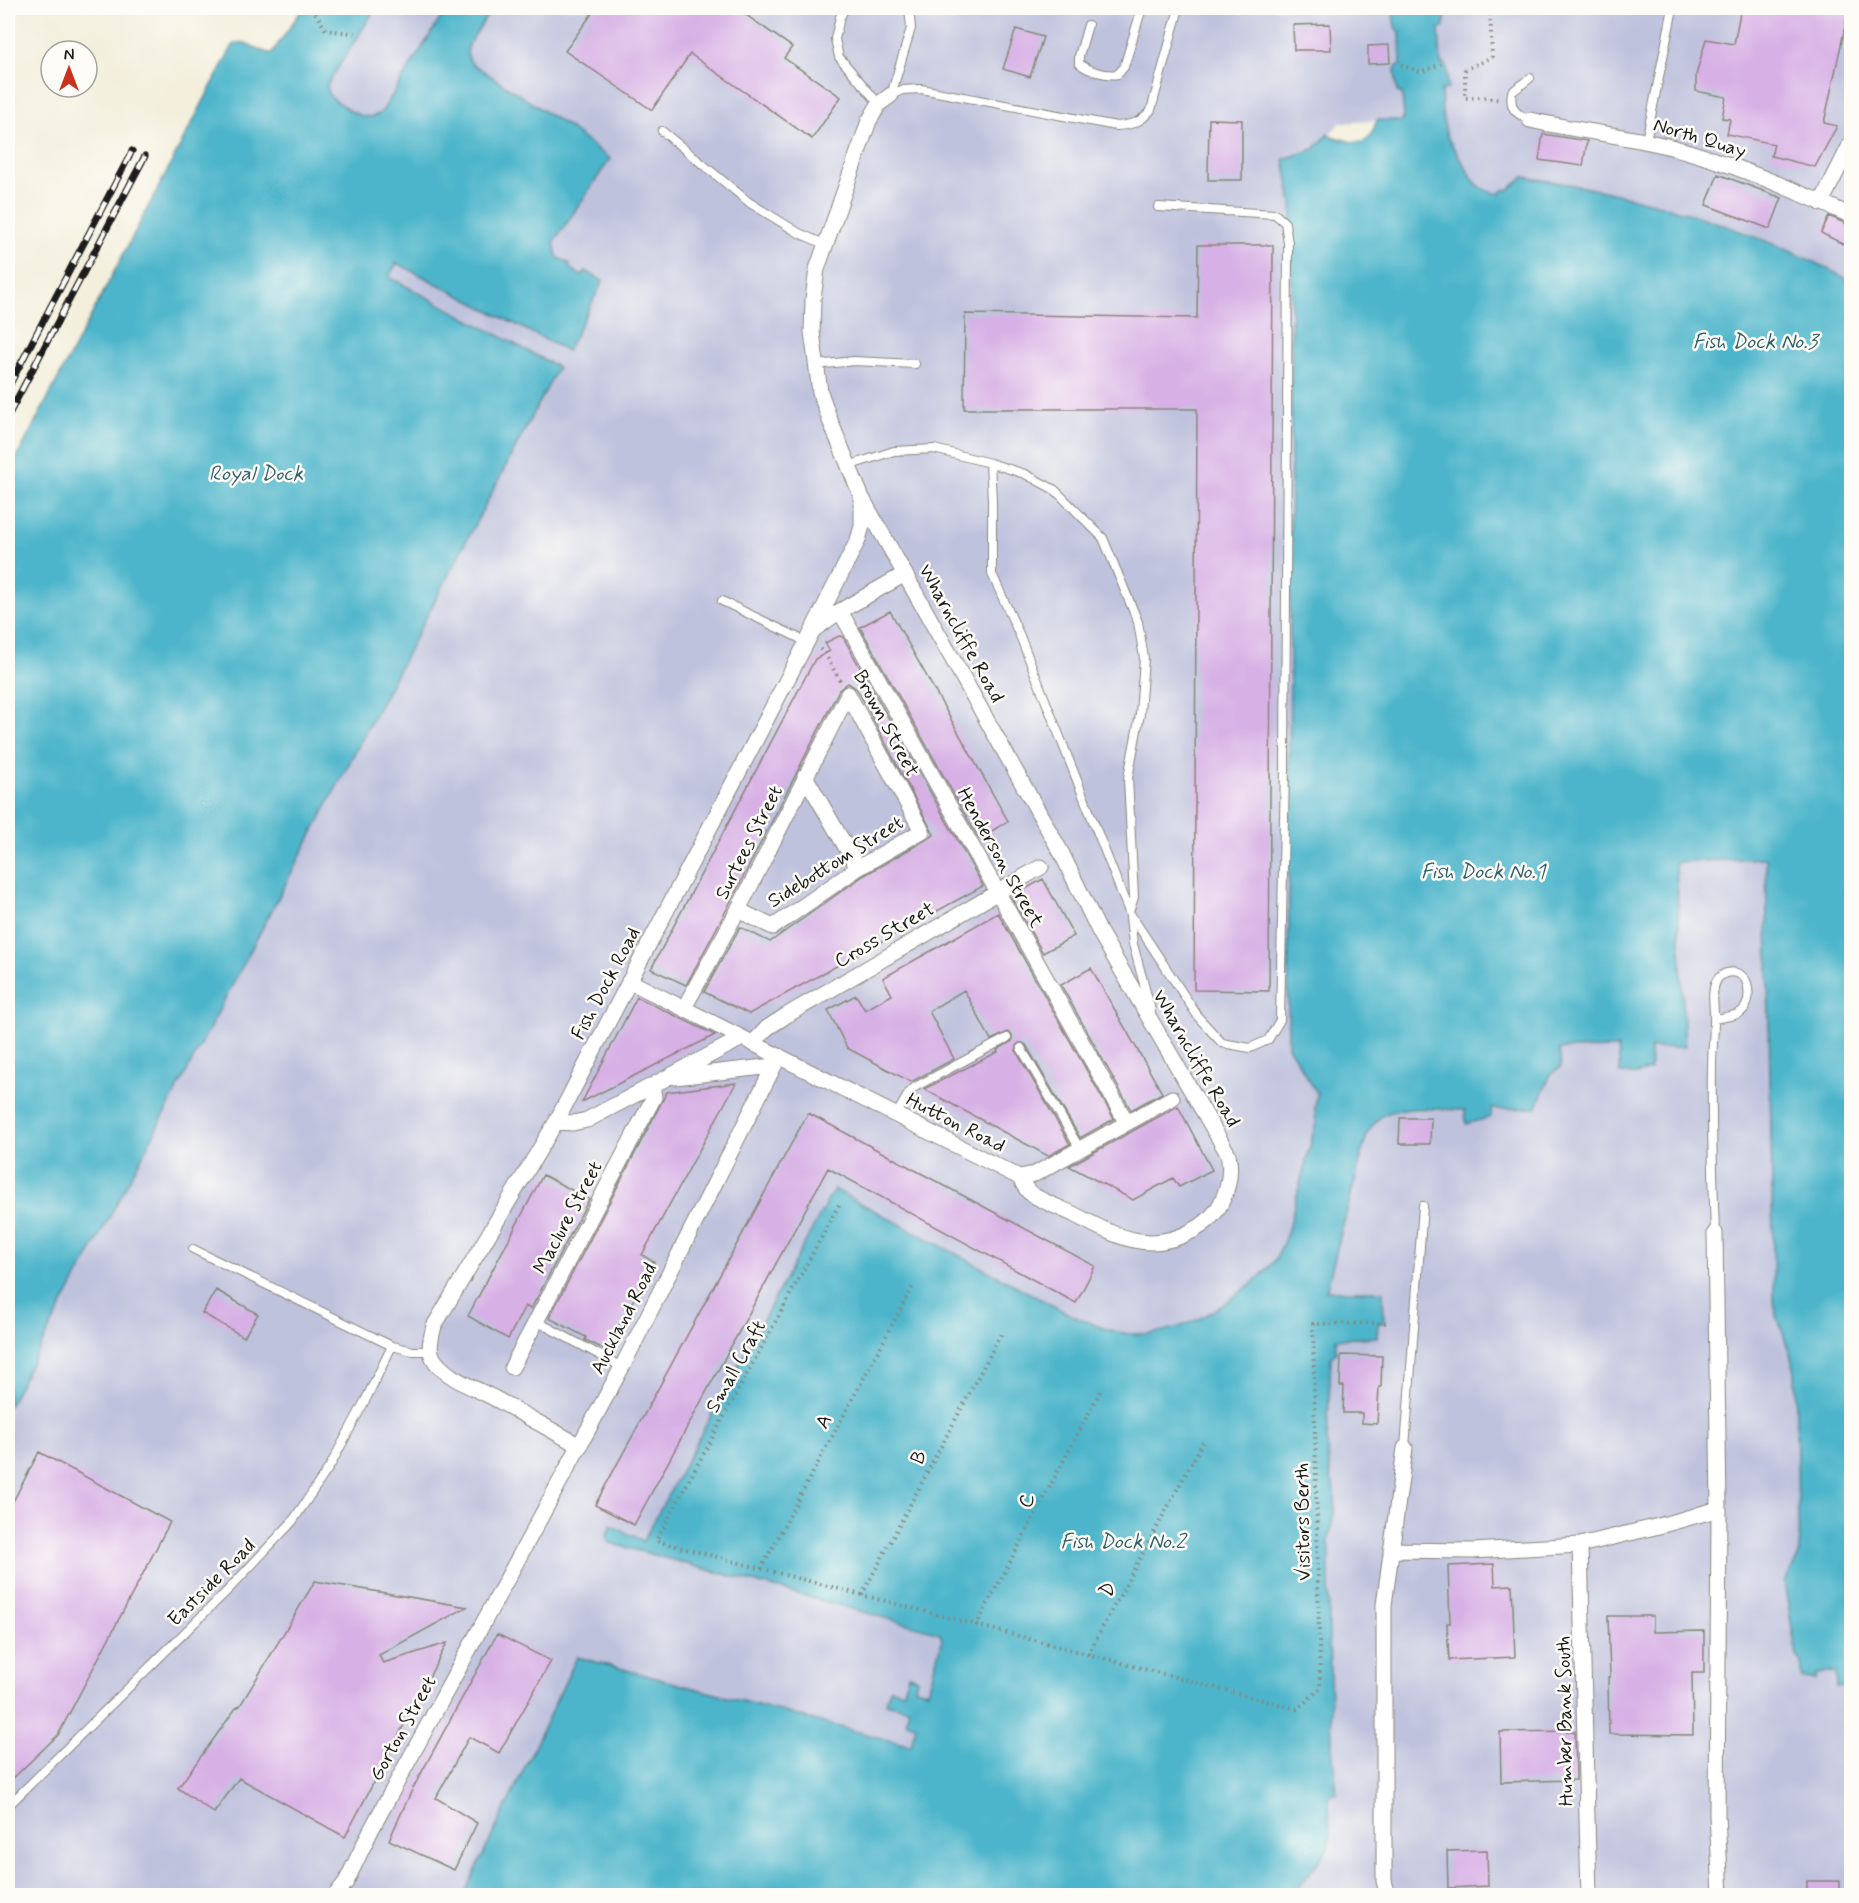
<svg xmlns="http://www.w3.org/2000/svg" width="1859" height="1903" font-family="Mynerve,sans-serif">
  <style>
    .industrial { fill: #bfc2dd }
    .water { fill: #4db5cb; stroke: #346874; stroke-width: 1.5 }
    .building { fill: #d7b0e5 }
    .lines { fill: none; stroke-linecap: round; stroke-linejoin: round }
    .lane-casing { stroke: #88867c; stroke-width: 10 }
    .street-casing { stroke: #88867c; stroke-width: 17 }
    .path { stroke: #88867c; stroke-width: 4; stroke-dasharray: 1.5 4.5; stroke-linecap: butt }
    .lane { stroke: #fff; stroke-width: 8 }
    .street { stroke: #fff; stroke-width: 15 }
    .rail-casing { stroke: #1c1c1c; stroke-width: 7 }
    .rail { stroke: #fdfcf7; stroke-width: 4.5; stroke-dasharray: 14; stroke-linecap: butt }
    .labels { text-anchor: middle; stroke-width: 5; stroke-linejoin: round; paint-order: stroke }
    .street-label { font-size: 20px; fill: #1c1c1c; stroke: #fdfcf7 }
    .water-label { font-size: 21px; font-style: italic; fill: #32616b; stroke: #fdfcf7 }
  </style>
  <rect width="100%" height="100%" fill="#fdfcf7"/>
  <filter id="ink" filterUnits="userSpaceOnUse"><feTurbulence type="fractalNoise" baseFrequency=".0167" numOctaves="2"/><feDisplacementMap in="SourceGraphic" scale="12" xChannelSelector="R" yChannelSelector="G"/><feConvolveMatrix kernelMatrix="1 2 1 2 8 2 1 2 1" color-interpolation-filters="sRGB"/></filter>
  <filter id="wash" filterUnits="userSpaceOnUse"><feTurbulence type="fractalNoise" baseFrequency=".008" numOctaves="4" result="noise"/><feDisplacementMap in="SourceGraphic" scale="24" xChannelSelector="R" yChannelSelector="G"/><feGaussianBlur stdDeviation="1.35" result="paint"/><feColorMatrix in="noise" values="0 0 0 0 0 0 0 0 0 0 0 0 0 0 0 0 0 1.4 0 .05"/><feComposite in="paint" operator="in"/></filter>
  <g filter="url(#wash)">
    <rect width="100%" height="100%" fill="#f3efdc"/>
    <path class="industrial" d="M376,8H447L383,110L374,118H367L358,115L329,95L327,85Z
      M492,8H1393L1394,22L1400,30L1404,117L1401,123L1386,120L1340,123L1314,149L1291,191L1292,203L1288,1045L1317,1093L1315,1109L1316,1123L1287,1233L1282,1248L1267,1269L1253,1283L1206,1316L1170,1330L1150,1333L1131,1334L1112,1330L1089,1323L1067,1313L834,1190L643,1542L612,1526L606,1537L610,1543L940,1633L942,1639L928,1691L914,1688L904,1692L890,1689L886,1702L909,1709L916,1725L911,1747L578,1657L464,1895L8,1896V1407L147,1147L558,368L388,277L397,263L567,351L586,271L583,277L568,268L570,264L557,257L554,242L610,159L564,124L481,70L468,59L467,50L469,44Z
      M1445,8H1851V281L1794,252L1745,231L1655,203L1603,190L1524,177L1508,190L1501,194L1486,191L1480,187L1474,181L1447,137L1443,124L1439,29L1445,20Z
      M1766,858L1774,1301L1776,1312L1795,1370L1799,1556L1784,1583L1797,1656L1816,1680L1815,1675L1827,1672L1836,1673L1847,1688H1851V1895L1293,1896L1330,1846L1329,1795L1337,1794L1332,1746L1329,1633V1539L1335,1507V1490L1331,1479L1327,1443L1331,1357L1335,1339L1377,1337L1378,1323H1384L1326,1292L1367,1134L1375,1122L1384,1114L1401,1111L1466,1110V1124L1491,1109L1536,1108L1551,1074L1557,1069L1559,1049L1685,1047L1675,862Z"/>
    <path class="water" d="M303,8H376L327,85L329,95C343,106 367,128 383,110L447,8H492L469,44L467,54L471,63L564,124L610,159L554,242L557,257L570,264L569,268L582,276L586,271L603,281L567,351L397,263L389,277L558,367L147,1147L8,1407V474L232,47C244,34 258,54 272,53Z
      M1393,8H1445V20L1443,28L1439,29L1441,64H1445L1447,68L1448,89L1441,90L1442,114L1447,137L1474,181C1482,190 1489,192 1500,194V192L1506,189L1508,190L1524,177C1639,193 1749,226 1851,281V1688L1837,1687L1836,1673L1827,1672L1816,1675V1680L1801,1677V1661L1797,1656L1784,1582L1799,1556L1795,1370L1776,1312L1774,1301L1766,858L1676,862L1685,1047L1650,1048L1651,1070L1636,1074L1620,1073L1618,1048L1559,1049L1561,1067L1551,1074L1536,1108L1491,1109V1117L1466,1124L1465,1110C1444,1110 1404,1106 1385,1114C1377,1117 1372,1127 1367,1134L1326,1291H1383L1384,1323H1378L1377,1337L1336,1339V1353L1331,1357L1327,1443L1331,1479L1335,1490V1507L1329,1540V1633L1332,1746L1337,1794L1329,1795L1330,1846L1293,1895H464L577,1657L911,1746L916,1725L906,1722L909,1709L886,1703L890,1689L904,1692L908,1675L917,1678L915,1688L928,1691L942,1639L940,1633L610,1543L606,1537L611,1525L643,1541L834,1189L1067,1313C1088,1322 1110,1333 1133,1334C1174,1335 1208,1317 1239,1293C1253,1283 1267,1272 1276,1258C1281,1250 1284,1241 1287,1233L1316,1123L1315,1109L1317,1093L1288,1046L1292,203L1284,159L1314,149L1328,134C1336,138 1360,147 1368,139C1372,135 1374,126 1377,120H1392L1401,122L1404,117L1402,93L1397,92L1395,70L1397,66L1401,65L1400,31L1397,30L1394,22Z"/>
    <g id="blocks">
      <path class="building" d="M596,8H736L792,47L784,58L841,97L812,139L690,54L652,110L565,51Z
        M1741,8H1849L1824,123L1837,126L1815,167L1771,156L1774,144L1727,134L1730,119L1722,118L1726,97L1696,91V75L1706,39L1734,44Z
        M1330,24L1331,50H1294L1293,25Z
        M1016,29L1043,37L1030,77L1003,69Z
        M1389,45L1390,63L1368,64V46Z
        M1209,119L1242,120V180H1208Z
        M1543,134L1587,141L1583,166L1539,160Z
        M1718,174L1782,198L1770,229L1706,205Z
        M1829,216L1851,226V248L1821,233Z
        M1198,245H1273L1269,991L1194,990L1197,409H964L965,314L1197,318Z
        M890,611L1008,821L979,839L860,627Z
        M839,636L843,637L983,886L749,1014L704,992L740,927L770,942L863,876L934,835L857,689L848,683L839,690L729,905L686,985L651,969L815,659L830,651L825,643Z
        M1043,879L1074,936L1043,953L1011,897Z
        M998,913L1114,1119L1080,1138L1026,1045L1023,1043H1019L1016,1046V1051L1070,1144L1048,1156L924,1089L998,1052L997,1050L1012,1041V1035L1008,1032L991,1040L964,990L929,1011L954,1059L911,1082L847,1048L828,1010L856,995L865,1010L892,995L883,978Z
        M1091,968L1162,1093L1131,1110L1061,985Z
        M637,997L715,1035L582,1102Z
        M736,1083L642,1255L654,1262L606,1350L585,1340L586,1337L549,1318L667,1092Z
        M1178,1106L1212,1170L1179,1187L1173,1178L1133,1200L1069,1166Z
        M808,1113L1095,1266L1076,1303L828,1168L634,1525L595,1505Z
        M1400,1118H1431L1430,1144H1399Z
        M543,1175L589,1199L531,1309L525,1306L508,1339L468,1316Z
        M216,1290L258,1314L244,1337L202,1313Z
        M1341,1355L1382,1356L1381,1387H1379L1377,1424L1362,1423V1413H1343L1344,1386H1340Z
        M39,1452L170,1522L58,1735L8,1783V1511Z
        M1494,1564L1495,1586L1512,1585L1515,1657L1449,1660L1447,1623H1450L1448,1566Z
        M315,1581L467,1607L379,1655L383,1663L447,1643L345,1837L239,1778L214,1813L178,1788L236,1708L240,1706Z
        M1608,1616H1653V1632L1704,1631V1673H1692L1693,1735L1609,1734L1608,1677H1610Z
        M497,1634L551,1661L499,1753L469,1737L436,1798L477,1823L454,1870L389,1840L412,1790Z
        M1575,1731L1576,1780L1501,1782L1500,1732Z
        M1487,1850L1488,1886L1448,1888L1447,1851Z
        M1807,1881H1839V1896H1807Z"/>
    </g>
  </g>
  <g filter="url(#ink)">
    <use href="#blocks" fill-opacity="0" stroke="#88867c" stroke-width="1.5"/>
    <g class="lines">
      <defs>
        <path id="lane" d="M845,8L840,17L835,39L839,57L879,104
          M1088,25L1079,56V63C1088,71 1106,76 1118,74L1124,67L1142,8
          M1530,78L1512,92C1509,109 1516,114 1530,120
          M891,95L902,90L921,89L1116,126C1132,125 1140,123 1151,110L1179,8
          M891,95L911,28L909,8
          M662,131L750,203L799,233L824,244
          M1646,141L1673,8
          M816,365L854,361L915,364
          M848,466L894,451L934,449L990,463L1025,474L1055,490L1103,538L1138,622L1144,658L1140,714L1128,778L1134,897L1129,912L1020,636L992,574V500L990,463
          M722,601L807,642
          M1129,912L1199,1018L1222,1043L1250,1048L1268,1040L1280,1020L1285,768L1288,243L1285,223L1275,214L1158,207
          M1130,917L1133,944L1151,1010
          M1714,1019C1723,1017 1734,1017 1741,1012C1751,1004 1751,982 1741,975C1733,970 1722,972 1717,980C1710,991 1715,1008 1714,1021C1714,1036 1712,1052 1712,1067C1711,1122 1713,1178 1715,1233
          M1021,1048L1080,1149
          M896,1115L909,1093L915,1087L1007,1038
          M193,1249L392,1346L413,1351H430
          M536,1321L622,1367
          M1405,1448L1423,1206
          M8,1806L228,1590L292,1522L330,1466L367,1397L392,1346"/>
        <path id="street" d="M1530,120C1577,131 1624,135 1671,147C1733,163 1793,190 1852,216
          M1821,203L1852,141
          M840,611L1127,1123
          M814,627L858,540L862,526V501
          M805,776L858,868
          M738,910L773,927L858,868L922,831L848,694
          M629,981L1019,1177C1022,1181 1025,1188 1029,1192C1038,1200 1063,1209 1075,1215C1114,1235 1148,1255 1192,1231C1204,1225 1215,1215 1221,1203C1229,1187 1232,1172 1228,1154L1099,931L1062,854L862,498L831,423L820,392L812,332L813,299L817,269L869,121L879,104L891,95
          M684,1008L738,910L848,694
          M753,1043L767,1028L787,1015L1041,867
          M675,1077L773,1066
          M556,1122L573,1123L587,1120L742,1038
          M1019,1177L1035,1174L1172,1098
          M1715,1233L1719,1509L1717,1814L1721,1896
          M512,1367L654,1097L652,1086
          M580,1446C551,1430 523,1414 494,1398C475,1388 448,1379 435,1361C427,1350 431,1338 434,1326L556,1122L813,630L840,611L905,574
          M1580,1545L1589,1896
          M1391,1550L1472,1551L1580,1545L1659,1526L1719,1509
          M335,1896L346,1882L371,1830L622,1367L779,1056
          M1388,1896L1384,1881V1605L1405,1448"/>
      </defs>
      <use href="#lane" class="lane-casing"/>
      <use href="#street" class="street-casing"/>
      <path class="path" d="M312,8L326,30L359,34
        M1410,8L1419,10L1427,8
        M1490,8L1492,57L1465,70V98L1483,97L1501,100
        M1401,65L1421,72L1441,64
        M820,649L825,654L840,681
        M839,1205L656,1541L1297,1709L1320,1689L1313,1324L1389,1323
        M761,1569L913,1286
        M862,1595L1001,1334
        M976,1626L1102,1388
        M1088,1654L1203,1442"/>
      <use href="#lane" class="lane"/>
      <use href="#street" class="street"/>
      <defs>
        <path id="rail" d="M8,388L132,151
          M8,416L145,156"/>
      </defs>
      <use href="#rail" class="rail-casing"/>
      <use href="#rail" class="rail"/>
    </g>
  </g>
  <g class="labels">
    <g class="street-label">
      <text transform="translate(1700 137) rotate(17)" y="7">North Quay</text>
      <text transform="translate(962 633) rotate(61)" y="7">Wharncliffe Road</text>
      <text transform="translate(887 723) rotate(62)" y="7">Brown Street</text>
      <text transform="translate(748 842) rotate(-63)" y="7">Surtees Street</text>
      <text transform="translate(1001 857) rotate(61)" y="7">Henderson Street</text>
      <text transform="translate(835 861) rotate(-32)" y="7">Sidebottom Street</text>
      <text transform="translate(884 934) rotate(-30)" y="7">Cross Street</text>
      <text transform="translate(605 983) rotate(-62)" y="7">Fish Dock Road</text>
      <text transform="translate(1197 1058) rotate(60)" y="7">Wharncliffe Road</text>
      <text transform="translate(956 1122) rotate(27)" y="7">Hutton Road</text>
      <text transform="translate(567 1217) rotate(-62)" y="7">Maclure Street</text>
      <text transform="translate(623 1318) rotate(-63)" y="7">Auckland Road</text>
      <text transform="translate(735 1366) rotate(-61)" y="7">Small Craft</text>
      <text transform="translate(823 1421) rotate(-62)" y="7">A</text>
      <text transform="translate(918 1457) rotate(-62)" y="7">B</text>
      <text transform="translate(1026 1500) rotate(-62)" y="7">C</text>
      <text transform="translate(1302 1522) rotate(-91)" y="7">Visitors Berth</text>
      <text transform="translate(211 1582) rotate(-45)" y="7">Eastside Road</text>
      <text transform="translate(1107 1589) rotate(-61)" y="7">D</text>
      <text transform="translate(1564 1721) rotate(-91)" y="7">Humber Bank South</text>
      <text transform="translate(402 1728) rotate(-61)" y="7">Gorton Street</text>
    </g>
    <g class="water-label">
      <text x="1755" y="348">Fish Dock No.3</text>
      <text x="256" y="480">Royal Dock</text>
      <text x="1483" y="878">Fish Dock No.1</text>
      <text x="1123" y="1548">Fish Dock No.2</text>
    </g>
  </g>
  <rect width="1859" height="1903" fill="none" stroke="#fdfcf7" stroke-width="30"/>
  <g transform="translate(69 69)"><circle r="28" fill="#fdfcf7" stroke="#a3a29f" stroke-width="1.5"/>
  <path d="M0-4.5L10 22L0 15L-10 22Z" fill="#c8321e"/>
  <text y="-9" font-size="16" font-weight="bold" text-anchor="middle" fill="#1c1c1c">N</text>
  </g>
</svg>
